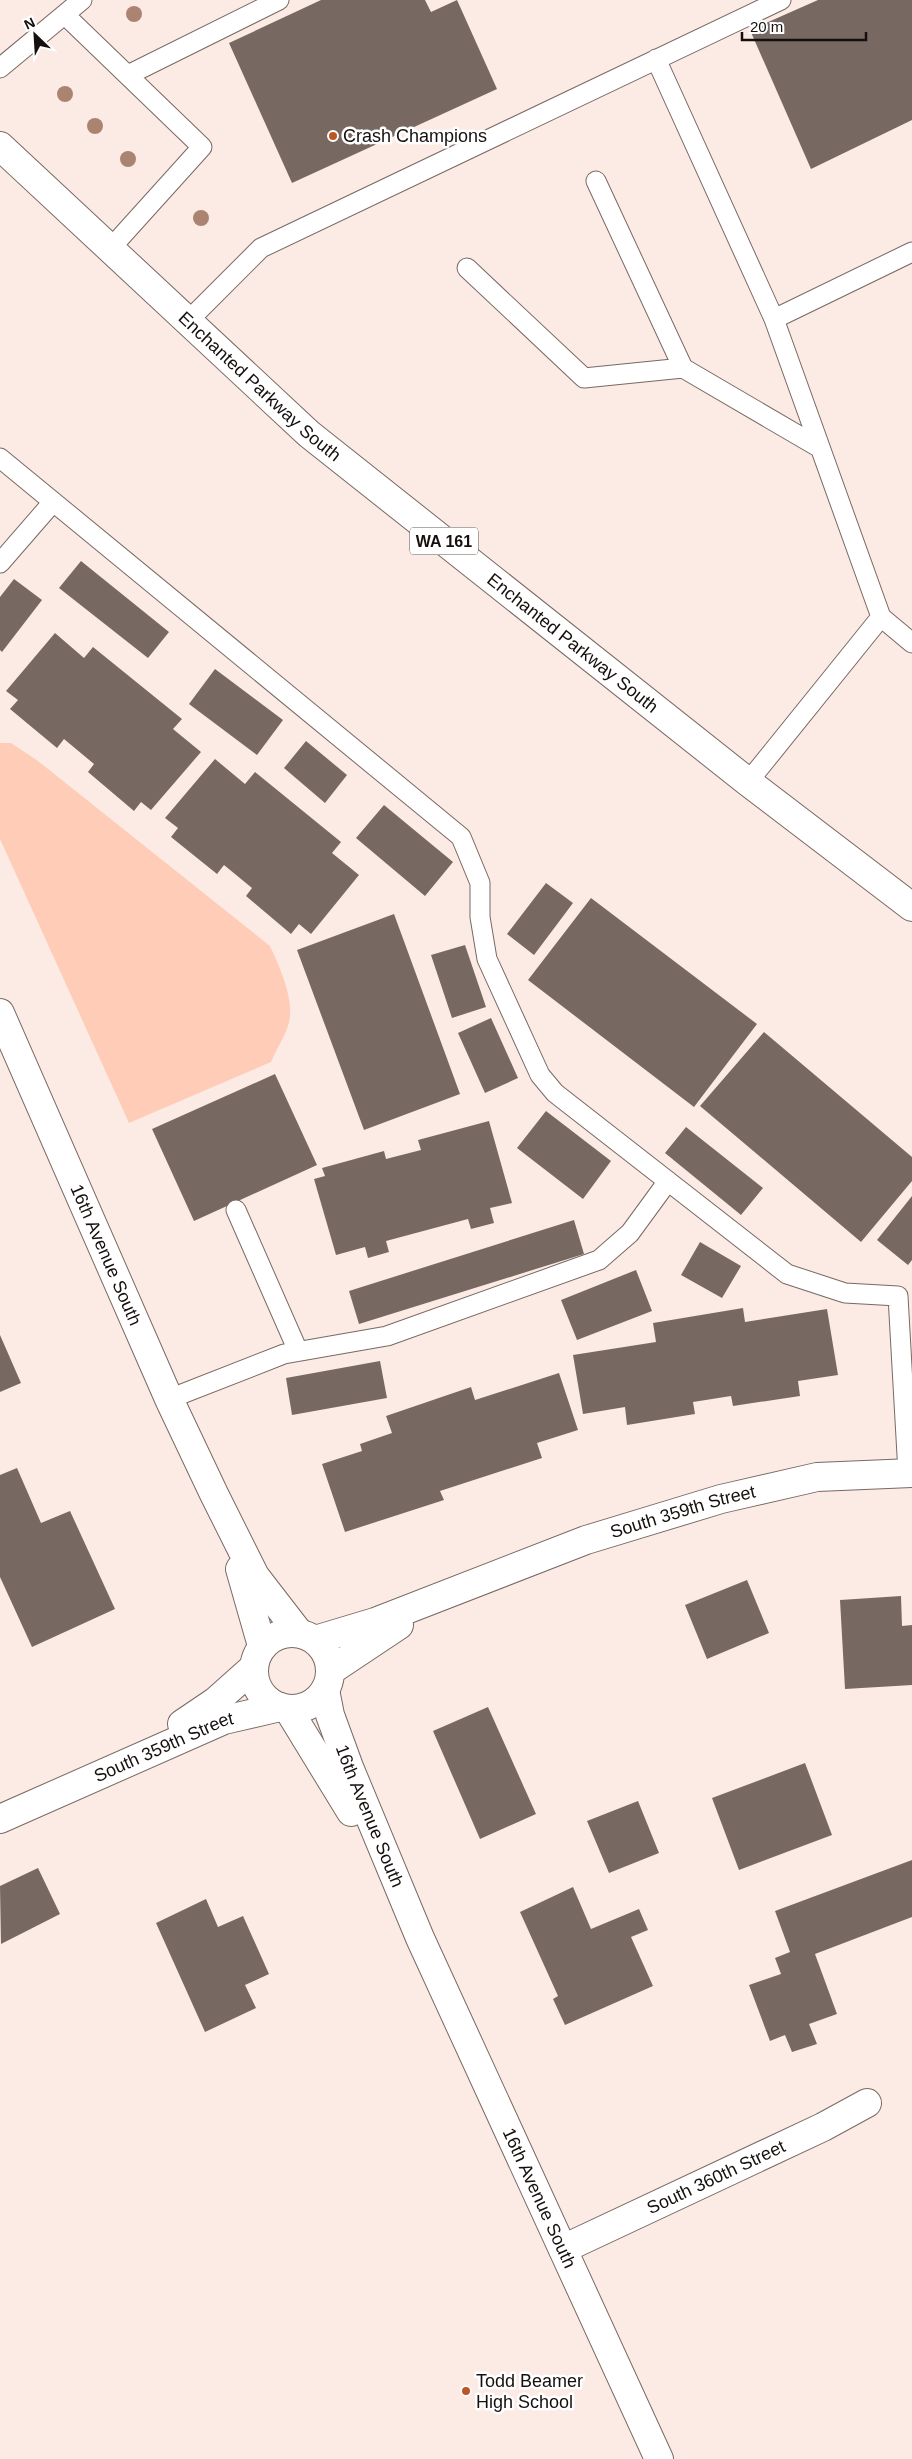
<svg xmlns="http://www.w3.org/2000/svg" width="912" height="2459" font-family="Helvetica,sans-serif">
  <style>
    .green { fill: #ffccb7 }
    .building { fill: #776962 }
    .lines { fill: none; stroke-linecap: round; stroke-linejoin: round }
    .service-casing { stroke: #786963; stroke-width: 21 }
    .minor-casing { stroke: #786963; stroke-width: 30 }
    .tertiary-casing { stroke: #786963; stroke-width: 30 }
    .primary-casing { stroke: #786963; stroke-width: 30 }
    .service { stroke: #fff; stroke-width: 19 }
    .minor { stroke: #fff; stroke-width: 28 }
    .tertiary { stroke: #fff; stroke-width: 28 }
    .primary { stroke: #fff; stroke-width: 28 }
    .tree { fill: #ab8471 }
    .poi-dot { fill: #bc5725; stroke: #fff; stroke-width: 2 }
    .labels { text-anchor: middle; stroke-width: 5; stroke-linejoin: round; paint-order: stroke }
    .shield { fill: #fff; stroke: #5b5856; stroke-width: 1 }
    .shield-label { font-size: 16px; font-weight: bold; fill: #15100e }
    .poi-label { font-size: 18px; fill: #15100e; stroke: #fff; text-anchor: start }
    .street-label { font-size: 18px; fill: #15100e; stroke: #fff }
  </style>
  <rect width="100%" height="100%" fill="#fcebe4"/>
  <path class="green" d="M0,743H11L38,761L270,946C280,968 296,1002 288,1026C284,1038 276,1050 271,1062L129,1123L0,839Z"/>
  <path class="building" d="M321,0H425L431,12L457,0L497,89L292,183L229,43Z
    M818,0H912V120L811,169L750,30Z
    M81,561L169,632L148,658L59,588Z
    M14,579L42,600L2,652L0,650V597Z
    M55,633L84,658L93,647L182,719L173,729L201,752L151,810L141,802L134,811L88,772L94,764L64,739L57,748L10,709L18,700L6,691Z
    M215,669L283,720L257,755L189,704Z
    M306,741L347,775L325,803L284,768Z
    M215,759L245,784L255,772L341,842L332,853L359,875L311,934L299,924L291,934L246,896L252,888L224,865L217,874L171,837L178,828L165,818Z
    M384,805L453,862L425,896L356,838Z
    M546,883L573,903L534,955L507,934Z
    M591,898L757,1024L694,1107L528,980Z
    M394,914L460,1094L364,1130L297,950Z
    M465,945L486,1007L452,1018L431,955Z
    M491,1018L518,1078L485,1093L458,1033Z
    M764,1032L912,1157V1181L861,1242L700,1106Z
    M275,1074L317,1165L194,1221L152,1129Z
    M546,1111L611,1161L583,1199L517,1148Z
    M489,1121L512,1203L490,1208L494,1223L471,1229L468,1219L386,1241L389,1252L368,1258L365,1247L336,1255L314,1179L325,1176L322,1168L384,1151L386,1159L421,1150L418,1140Z
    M686,1127L763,1188L741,1215L665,1153Z
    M912,1196V1260L908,1265L877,1240Z
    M574,1220L584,1254L359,1324L349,1291Z
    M700,1242L741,1266L722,1298L681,1275Z
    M636,1270L652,1311L577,1340L561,1300Z
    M743,1308L745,1322L827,1309L838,1375L798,1381L800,1396L733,1406L731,1396L693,1402L695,1414L627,1425L625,1407L583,1414L573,1355L656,1342L653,1323Z
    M0,1335L21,1383L0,1392Z
    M380,1361L387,1398L292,1415L286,1378Z
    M559,1373L578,1430L537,1443L542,1458L440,1491L444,1500L345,1532L322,1464L362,1451L360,1444L392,1433L386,1416L471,1387L475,1400Z
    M17,1468L41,1523L70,1511L115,1609L32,1647L0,1577V1475Z
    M747,1580L769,1633L707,1659L685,1605Z
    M901,1596L902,1626L912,1625V1685L845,1689L840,1600Z
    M488,1707L536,1814L480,1839L433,1731Z
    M805,1763L832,1835L739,1870L712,1798Z
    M638,1801L659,1853L609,1873L587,1821Z
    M912,1860V1917L815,1954L837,2014L809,2024L817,2044L792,2052L785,2035L770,2041L749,1985L781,1974L775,1958L790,1952L775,1911Z
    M38,1868L60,1914L1,1944L0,1886Z
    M573,1887L591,1929L639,1909L648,1930L631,1937L653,1986L565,2025L553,1999L558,1996L520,1912Z
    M206,1899L218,1927L243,1916L269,1974L245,1985L256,2008L205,2032L156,1923Z"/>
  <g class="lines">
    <defs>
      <path id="service" d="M65,15L202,147L110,249
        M656,59L774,319L881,617L912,643
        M0,68L82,0
        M128,75L279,0
        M596,181L683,368
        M467,268L584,378L683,368L820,448
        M774,319L912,252
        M188,321L261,248L781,0
        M0,458L461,837L480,883V917L487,959L540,1075L555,1093L787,1274L845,1293L898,1296L908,1473
        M0,563L53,502
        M748,782L881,617
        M236,1210L298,1351
        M169,1399L284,1354L387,1336L599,1260L630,1233L668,1181"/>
      <g id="minor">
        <path id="s1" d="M315,1640L375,1622L586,1540L721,1499L817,1477L912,1473"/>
        <path d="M330,1671L399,1625"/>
        <path d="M182,1724L216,1701L253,1668"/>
        <path id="s2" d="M0,1819L224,1720L280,1707"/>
        <path id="s3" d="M563,2249L823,2127L867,2103"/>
      </g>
      <g id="tertiary">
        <path id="s4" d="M0,1013L169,1399L214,1494L255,1576L299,1633"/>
        <path d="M240,1569L262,1646"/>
        <circle cx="292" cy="1671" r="38"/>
        <path id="s5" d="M325,1690L330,1715L349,1767L420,1938L659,2459"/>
        <path d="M288,1709L351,1812"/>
      </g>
      <g id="primary">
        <path id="s6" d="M0,146L309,434L748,782L912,907"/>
      </g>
    </defs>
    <use href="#service" class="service-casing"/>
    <use href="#minor" class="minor-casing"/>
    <use href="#tertiary" class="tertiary-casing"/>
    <use href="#primary" class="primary-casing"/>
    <use href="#service" class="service"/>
    <use href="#minor" class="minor"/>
    <use href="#tertiary" class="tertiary"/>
    <use href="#primary" class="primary"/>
  </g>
  <g class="tree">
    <circle cx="134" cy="14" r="8"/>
    <circle cx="65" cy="94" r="8"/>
    <circle cx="95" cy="126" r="8"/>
    <circle cx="128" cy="159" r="8"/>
    <circle cx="201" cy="218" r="8"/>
  </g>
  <g class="poi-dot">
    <circle cx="333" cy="136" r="5"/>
    <circle cx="466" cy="2391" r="5"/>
  </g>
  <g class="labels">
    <rect class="shield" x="410" y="527.5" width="68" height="27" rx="4"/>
    <g class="shield-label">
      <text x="444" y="547">WA 161</text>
    </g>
    <g class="poi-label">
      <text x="343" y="142">Crash Champions</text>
      <text x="476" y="2387">Todd Beamer<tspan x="476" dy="21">High School</tspan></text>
    </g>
    <g class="street-label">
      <text dy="6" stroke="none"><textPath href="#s6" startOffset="354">Enchanted Parkway South</textPath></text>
      <text dy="6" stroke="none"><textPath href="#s6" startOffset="759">Enchanted Parkway South</textPath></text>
      <text dy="6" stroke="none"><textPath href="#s4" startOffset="264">16th Avenue South</textPath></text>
      <text dy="6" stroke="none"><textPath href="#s1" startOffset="390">South 359th Street</textPath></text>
      <text dy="6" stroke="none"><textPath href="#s2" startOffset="179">South 359th Street</textPath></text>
      <text dy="6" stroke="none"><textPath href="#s5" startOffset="134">16th Avenue South</textPath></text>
      <text dy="6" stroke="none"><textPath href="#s3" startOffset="169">South 360th Street</textPath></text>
      <text dy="6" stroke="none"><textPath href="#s5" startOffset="552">16th Avenue South</textPath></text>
    </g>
  </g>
  <g transform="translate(35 35) rotate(335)" stroke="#ffffff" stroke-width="4" paint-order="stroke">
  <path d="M0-4L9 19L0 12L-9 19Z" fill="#15100e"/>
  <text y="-8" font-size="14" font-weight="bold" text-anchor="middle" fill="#15100e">N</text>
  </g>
  <path d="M742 32v8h124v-8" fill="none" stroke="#15100e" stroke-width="2.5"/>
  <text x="750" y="32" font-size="15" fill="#15100e" stroke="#ffffff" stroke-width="4" paint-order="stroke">20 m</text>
</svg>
